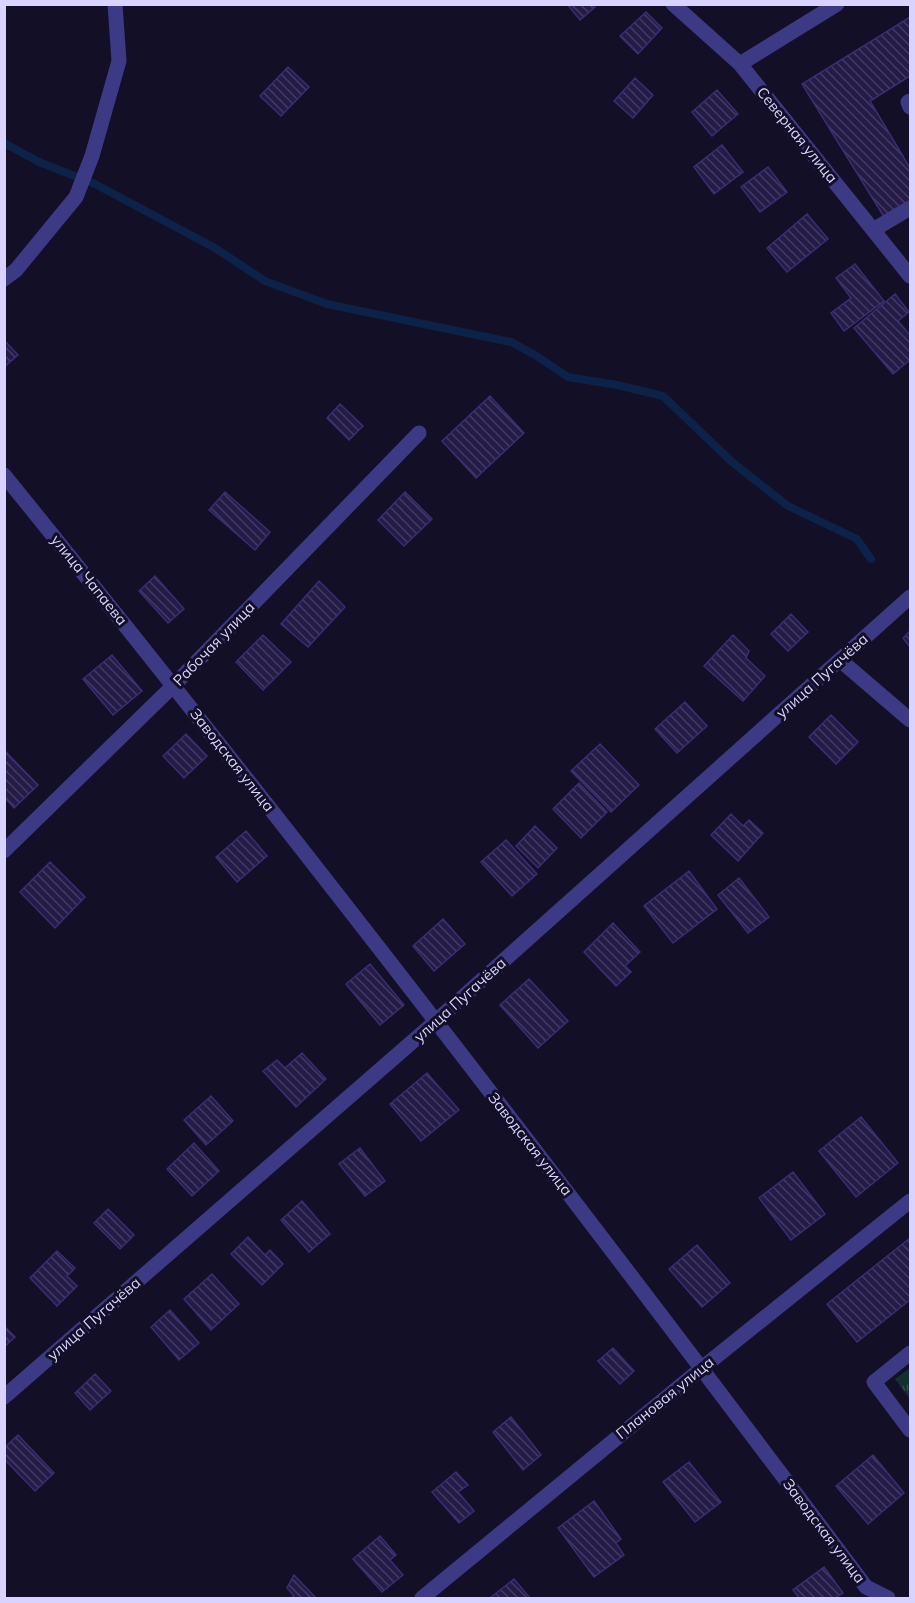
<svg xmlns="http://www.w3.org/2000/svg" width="915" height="1603" font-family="Mulish,sans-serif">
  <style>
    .grass { fill: url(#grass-tufts) }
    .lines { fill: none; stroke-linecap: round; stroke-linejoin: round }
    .stream { stroke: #0c2248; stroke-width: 8 }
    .building { fill: url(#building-back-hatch); stroke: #3b2d73; stroke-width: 1.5 }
    .service { stroke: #3d3a85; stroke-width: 15 }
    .minor { stroke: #3d3a85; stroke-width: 15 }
    .labels { text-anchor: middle; stroke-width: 6; stroke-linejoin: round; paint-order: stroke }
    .street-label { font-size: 15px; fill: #d9d4ff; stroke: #130f26 }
  </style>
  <defs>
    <pattern id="grass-tufts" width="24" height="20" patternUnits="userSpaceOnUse" patternTransform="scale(1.5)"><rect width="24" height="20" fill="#12302f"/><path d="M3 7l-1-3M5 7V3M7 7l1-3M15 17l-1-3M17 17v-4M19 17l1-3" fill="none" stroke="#344d4e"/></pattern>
    <pattern id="building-back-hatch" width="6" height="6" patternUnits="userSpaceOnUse" patternTransform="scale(1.5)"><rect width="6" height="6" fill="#241b47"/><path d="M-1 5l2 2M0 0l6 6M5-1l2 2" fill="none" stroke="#433b63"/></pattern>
  </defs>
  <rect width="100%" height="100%" fill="#130f26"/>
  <path class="grass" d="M910,1368V1399L895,1379Z"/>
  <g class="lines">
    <path class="stream" d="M4,143L39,162L95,184L215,248L265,281L327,304L511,342L535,355L568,377L617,385L663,396L732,462L788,506L857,539L871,559"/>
  </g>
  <path class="building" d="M567,4H593L595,7L580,20Z
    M646,12L662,28L638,54L620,36Z
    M910,17V76L870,101L910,168V201L884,217L802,84Z
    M288,67L309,87L281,116L260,96Z
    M635,78L653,95L633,118L614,101Z
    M717,90L738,114L712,136L692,112Z
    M722,145L743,172L714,194L694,167Z
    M768,167L787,192L760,212L741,187Z
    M807,214L828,239L787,272L767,248Z
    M855,264L884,301L844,331L831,313L851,298L836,278Z
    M895,294L909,312L898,321L910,335V360L893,374L854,328Z
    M4,340L18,355L4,367Z
    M490,396L524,433L476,478L442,441Z
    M340,404L363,426L349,440L327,418Z
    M225,492L270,532L255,550L209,510Z
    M405,492L432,519L404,546L378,520Z
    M155,576L184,609L168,623L139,591Z
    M319,581L345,607L308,647L281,624Z
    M791,614L808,632L788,651L771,634Z
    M910,631V647L903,638Z
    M263,635L291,662L263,690L236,662Z
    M733,635L749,651L746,658L765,676L743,701L704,666Z
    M112,655L142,691L113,715L83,679Z
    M685,702L707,726L677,753L655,729Z
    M831,715L858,742L836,764L809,737Z
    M186,734L207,756L184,778L163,756Z
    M600,744L639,785L611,812L571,771Z
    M4,750L38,785L14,808L4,797Z
    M579,783L607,812L581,838L553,809Z
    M731,814L743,826L749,820L763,833L738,861L711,835Z
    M535,826L557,848L538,868L516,846Z
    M246,831L267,856L237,882L216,857Z
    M506,840L537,874L512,896L481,862Z
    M50,862L85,897L55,928L20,892Z
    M689,871L717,909L673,943L644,906Z
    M739,878L769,917L748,933L718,895Z
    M443,919L465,944L434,971L413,946Z
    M613,923L640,952L625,966L631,972L616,986L584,952Z
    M370,964L404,1005L380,1025L346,984Z
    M529,979L568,1021L538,1048L500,1005Z
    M302,1053L326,1079L296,1107L263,1071L277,1060L285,1068Z
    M427,1073L459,1110L421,1141L390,1104Z
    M211,1096L233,1121L206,1145L184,1120Z
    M861,1117L898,1163L856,1197L819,1151Z
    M194,1143L219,1171L192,1196L167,1169Z
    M360,1148L385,1181L365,1196L339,1164Z
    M793,1172L825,1214L791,1240L759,1198Z
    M302,1201L330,1234L309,1252L281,1220Z
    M108,1209L134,1235L120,1249L94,1223Z
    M248,1237L265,1255L270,1250L283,1264L262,1285L231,1254Z
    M910,1238V1300L857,1342L827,1304Z
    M697,1245L730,1283L702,1307L669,1269Z
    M57,1251L75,1268L67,1276L77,1286L57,1306L30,1278Z
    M212,1274L239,1304L211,1330L184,1299Z
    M170,1310L199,1343L179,1360L151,1327Z
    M4,1326L15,1337L4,1347Z
    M613,1348L634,1371L620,1384L598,1361Z
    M95,1374L111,1391L90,1410L75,1393Z
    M511,1417L541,1455L523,1470L493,1432Z
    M18,1435L54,1473L35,1491L4,1459V1448Z
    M873,1455L904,1493L868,1524L836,1486Z
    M689,1462L721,1502L695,1522L663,1482Z
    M456,1472L468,1485L458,1492L474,1511L459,1523L432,1492Z
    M594,1501L621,1539L616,1543L624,1555L594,1577L558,1528Z
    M380,1536L396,1555L390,1560L403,1575L382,1592L353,1559Z
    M824,1567L843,1593L835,1598H799L793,1590Z
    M294,1575L316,1598H291L294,1596L287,1588Z
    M514,1579L530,1598H490Z"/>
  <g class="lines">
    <path class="service" d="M910,101L908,102L910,107
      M873,230L910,208
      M4,279L16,270L76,197L92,156L119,61L115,4
      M840,660L910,720
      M910,1353L874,1382L910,1430"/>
    <path class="minor" d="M673,4L740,64L910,276
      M740,64L837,4
      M4,475C300,840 585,1212 866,1587L888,1598
      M4,851L174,685L419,433
      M4,1397L435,1022L910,597
      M422,1598L702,1368L910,1201"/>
  </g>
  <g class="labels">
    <g class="street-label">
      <text transform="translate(797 135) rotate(51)" y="5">Северная улица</text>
      <text transform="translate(89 580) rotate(51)" y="5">улица Чапаева</text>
      <text transform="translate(214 644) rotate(-46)" y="5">Рабочая улица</text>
      <text transform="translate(822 676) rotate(-42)" y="5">улица Пугачёва</text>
      <text transform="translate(232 760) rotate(52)" y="5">Заводская улица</text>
      <text transform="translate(460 1000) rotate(-42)" y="5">улица Пугачёва</text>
      <text transform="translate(530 1144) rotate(52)" y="5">Заводская улица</text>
      <text transform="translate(94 1319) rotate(-41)" y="5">улица Пугачёва</text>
      <text transform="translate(665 1398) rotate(-39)" y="5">Плановая улица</text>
      <text transform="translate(824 1531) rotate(53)" y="5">Заводская улица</text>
    </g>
  </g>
  <rect width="915" height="1603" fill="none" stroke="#d9d4ff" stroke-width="12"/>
</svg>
